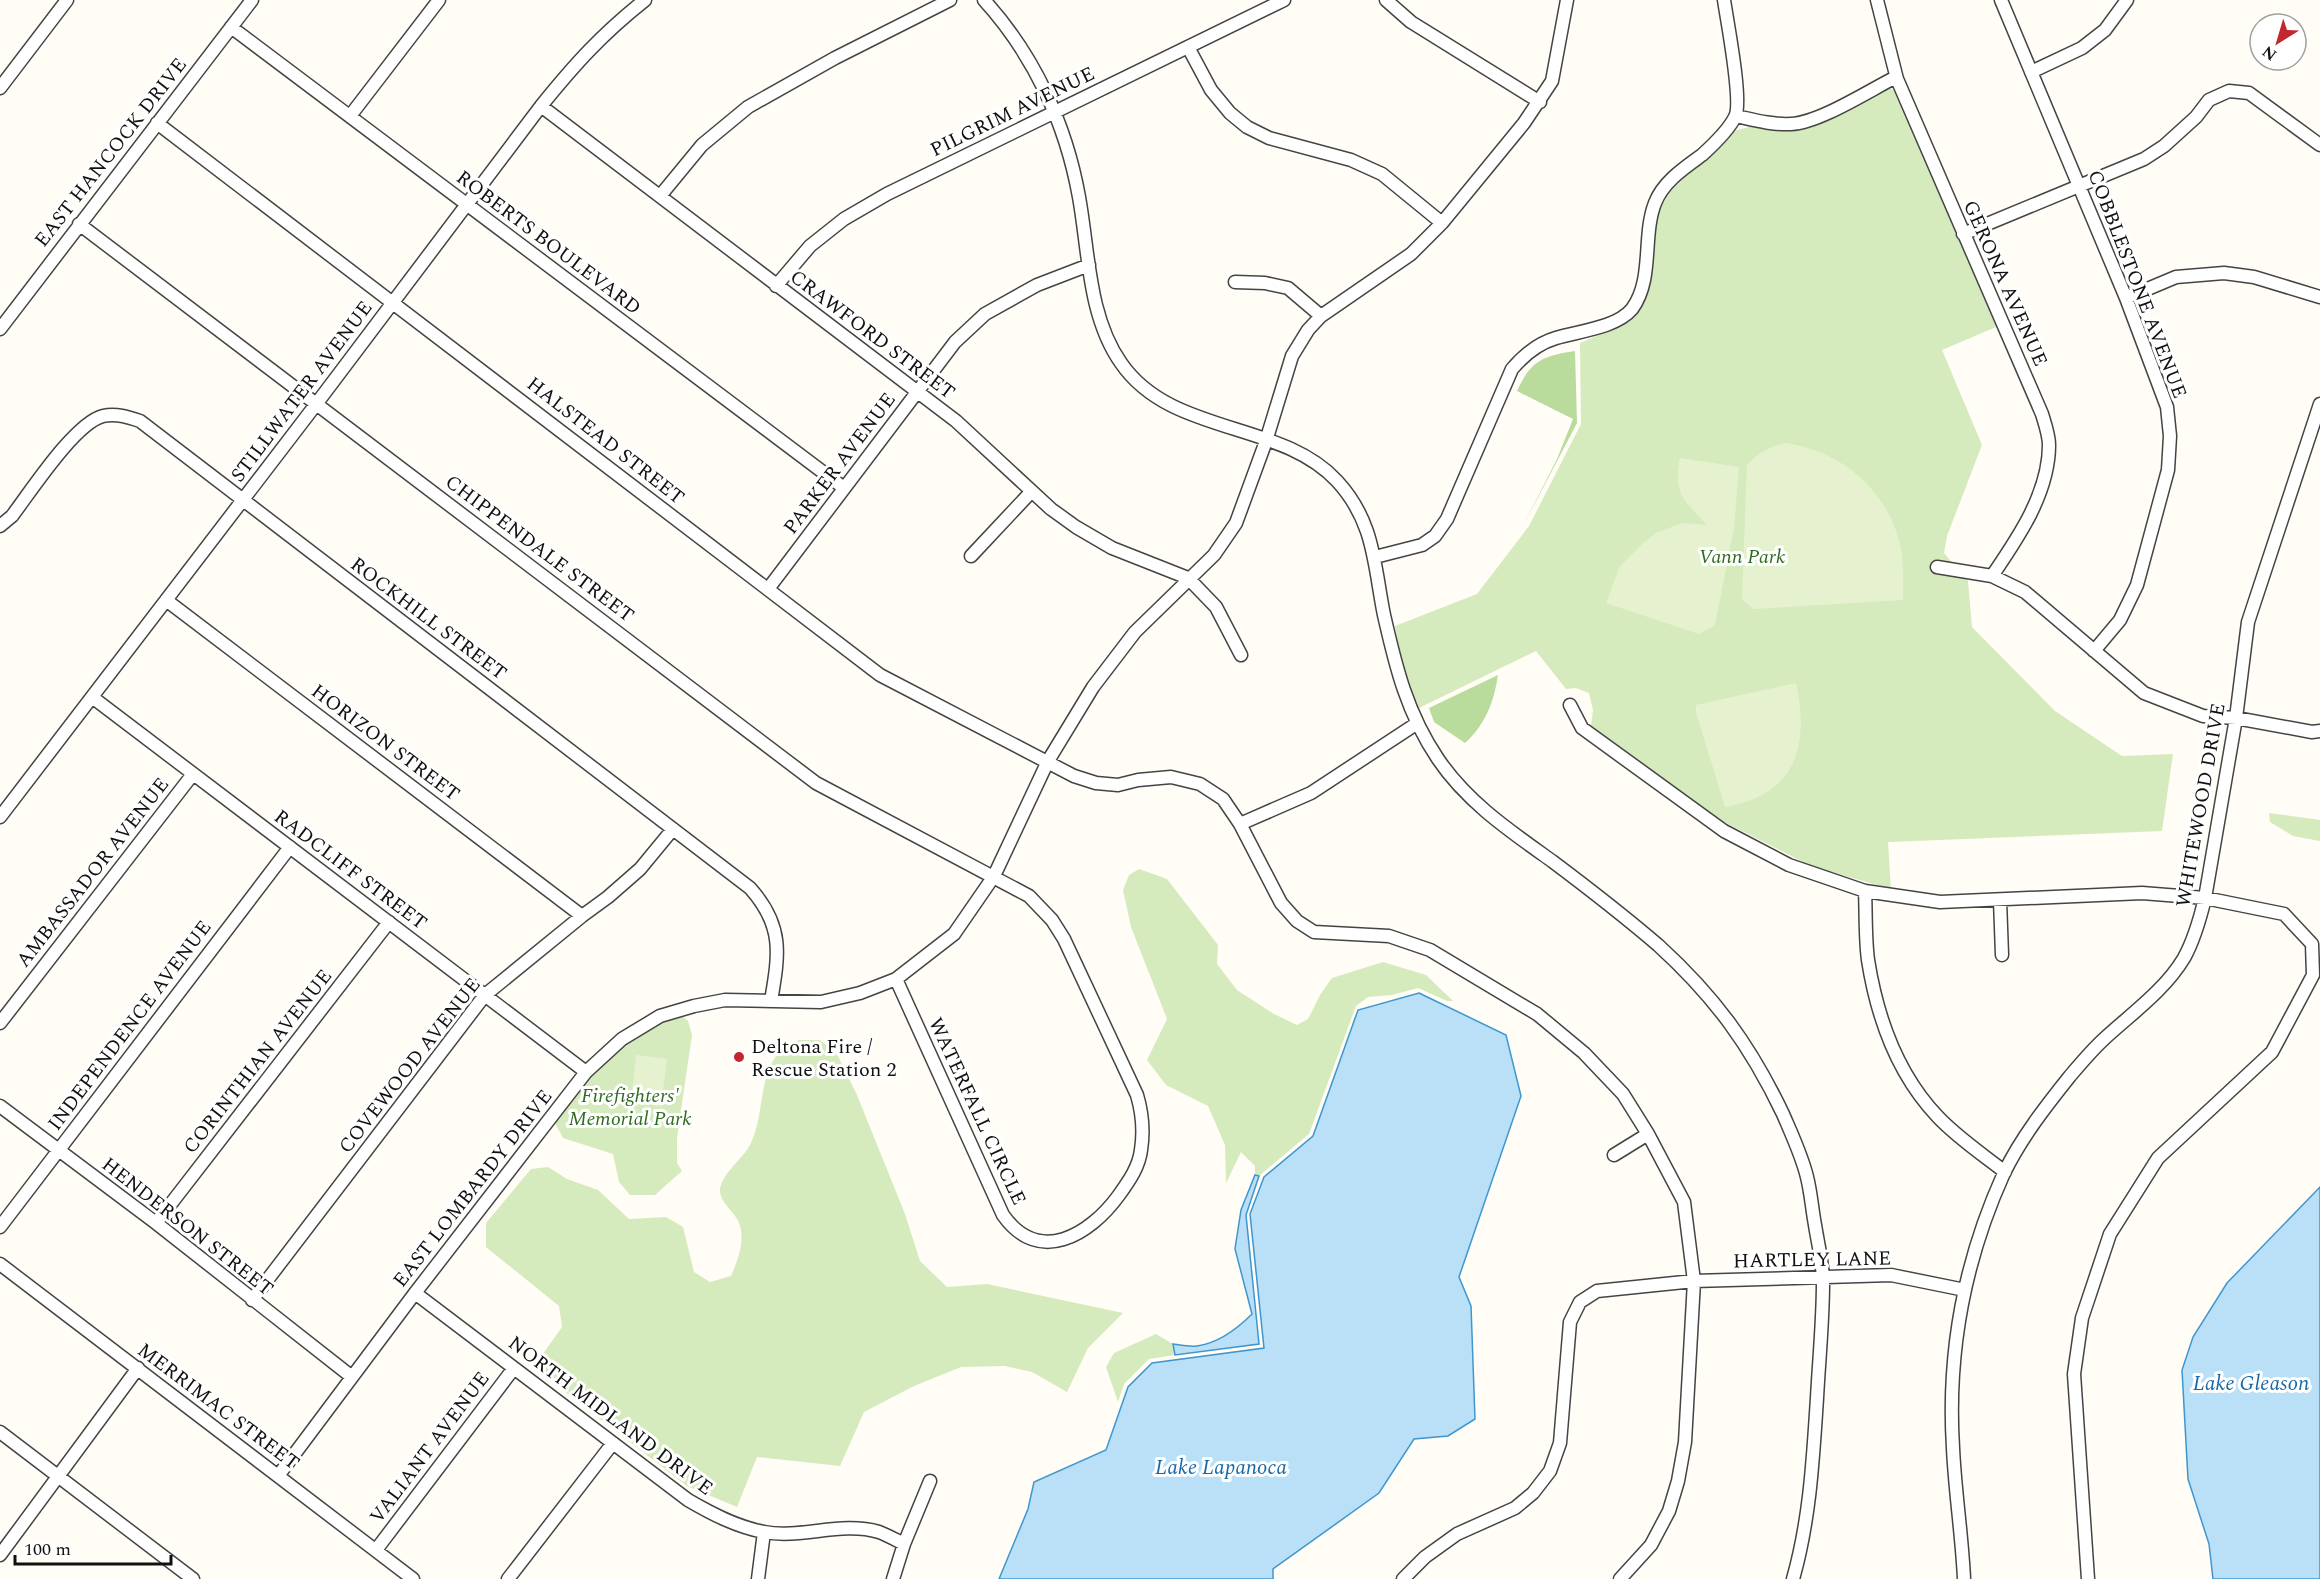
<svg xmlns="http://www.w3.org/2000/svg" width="2320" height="1579" font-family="Spectral,serif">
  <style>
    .green { fill: #d5ebbd }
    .forest { fill: #b9dc9c }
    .pitch { fill: #e6f2cf }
    .water { fill: #b9e0f7; stroke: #3f96cf; stroke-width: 1.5 }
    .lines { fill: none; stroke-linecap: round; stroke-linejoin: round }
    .minor-casing { stroke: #444; stroke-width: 15 }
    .minor { stroke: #fff; stroke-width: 12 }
    .poi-dot { fill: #c4262e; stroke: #fff; stroke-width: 2 }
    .labels { text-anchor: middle; stroke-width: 6; stroke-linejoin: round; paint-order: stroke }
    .street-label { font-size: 20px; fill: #111; stroke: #fff }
    .park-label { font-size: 20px; font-style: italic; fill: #2f6b1f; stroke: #fff }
    .poi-label { font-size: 20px; fill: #111; stroke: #fff; text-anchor: start }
    .water-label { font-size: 21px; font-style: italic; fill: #1768a6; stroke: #fff }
  </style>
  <rect width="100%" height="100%" fill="#fffdf5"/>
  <path class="green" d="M1877,89H1892L1897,94L1996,327L1942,350L1982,445L1947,536L1944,553L1968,581L1972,627L2055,711L2122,756L2173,754L2162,831L1888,842L1891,889L1811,866L1720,820L1591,726L1593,710L1589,693L1576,688L1566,689L1536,651L1419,708C1402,687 1400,653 1395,626L1477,594L1529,526L1581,424L1580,343L1611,330L1631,316L1658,212L1671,190L1734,131L1749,127L1797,129L1844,111Z
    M2269,813L2320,820V841L2293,836L2270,822Z
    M1139,869L1167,879L1218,945L1217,964L1237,990L1274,1014L1297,1025L1308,1019L1320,995L1332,978L1383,962L1426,975L1453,1001H1447L1418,988L1392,995L1368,997L1356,1006L1309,1134L1259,1176L1255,1175V1166L1241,1152L1226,1183L1225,1145L1208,1106L1166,1085L1147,1060L1167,1019L1131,927L1123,890L1129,875Z
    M682,1016L688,1021L692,1035L677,1138V1163L682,1171L655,1195H630L619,1182L613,1154L563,1138L554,1121C589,1078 626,1029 682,1016Z
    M799,1040H820L837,1054L857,1095L905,1214L920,1261L947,1287L987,1284L1123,1313L1088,1348L1067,1392L1032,1372L1005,1366L961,1367L914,1386L864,1412L840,1466L757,1457L737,1507L687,1486L539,1372L540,1358L562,1327L559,1306L486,1247V1223L531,1169L548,1167L567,1179L598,1190L629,1219L666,1217L683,1227L694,1272L710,1282L731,1276C739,1258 748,1233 735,1216C730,1209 721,1201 720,1192C719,1178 739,1161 747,1150C766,1121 756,1078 780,1051C784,1046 793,1043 799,1040Z
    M1156,1334L1173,1344L1175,1355L1149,1359L1124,1384L1118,1402L1106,1367L1114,1353Z"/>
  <path class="forest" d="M1575,351L1577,423L1522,528L1557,459L1573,419L1517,391C1531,360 1543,356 1575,351Z
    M1498,675C1494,701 1486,724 1465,743L1434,722L1429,708Z"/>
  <path class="pitch" d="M1786,443C1840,451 1884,487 1899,540C1904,558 1903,580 1903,600L1753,609L1742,599L1747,465C1759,452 1769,447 1786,443Z
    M1680,458L1739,467L1734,528L1715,625L1699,634L1606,603L1620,566L1643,543L1656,533L1682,523L1707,525C1684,499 1673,496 1680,458Z
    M1796,683C1810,747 1795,795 1725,807L1696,712V705Z
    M636,1055L667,1059L661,1106L631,1102Z"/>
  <path class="water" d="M1419,993L1506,1035L1521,1096L1459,1277L1471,1306L1475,1419L1448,1436L1414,1439L1379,1493L1273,1569V1579H999L1028,1509L1034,1482L1106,1450L1128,1387L1152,1363L1264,1348L1250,1214L1264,1177L1313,1136L1358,1010Z
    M1255,1175L1259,1176L1246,1215L1259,1344L1175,1355L1173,1344C1180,1345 1190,1347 1197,1346C1219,1343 1237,1329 1252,1314L1235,1249L1241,1210Z
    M2320,1187V1579H2213L2209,1544L2188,1479L2182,1370L2193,1337L2227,1283Z"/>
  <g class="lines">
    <defs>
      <path id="minor" d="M984,0C1034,55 1066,124 1079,197C1089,252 1088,316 1121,363C1171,436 1281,420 1337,481C1375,522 1374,566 1384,615C1396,668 1407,713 1438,759C1467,802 1510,831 1552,861C1588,888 1624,916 1658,945C1715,997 1750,1045 1783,1114C1792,1135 1802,1156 1807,1177C1811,1193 1812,1209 1815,1225C1818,1244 1823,1263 1823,1282C1823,1321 1819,1360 1817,1398C1813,1459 1810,1519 1793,1579
        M1386,0L1411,22L1540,102
        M1877,0L1897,79L2042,414C2045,424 2049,435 2049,445C2049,493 2018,538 1992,576
        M2001,0L2126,298L2167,407L2170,436L2168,470L2137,585L2120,620L2094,651
        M231,27L844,488
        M1188,47L1211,90L1230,113L1247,127L1269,138L1351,160L1382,174L1442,223
        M2031,72L2082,48L2105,30L2127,0
        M0,88L67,0
        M541,106L956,421L1051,509L1076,527L1112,548L1188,578L1216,607L1241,655
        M350,116L439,0
        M1736,116C1754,120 1772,125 1791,124C1819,123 1870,90 1896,77
        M157,123L880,675L1074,776L1096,783L1118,785L1138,780L1171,777L1200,784L1223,799L1240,824L1281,903L1297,921L1314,932L1389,936L1430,950L1537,1014L1584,1053L1623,1094L1648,1134L1684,1202L1694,1281L1685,1442L1678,1481L1669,1511L1651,1545L1620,1579
        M660,196L702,145L748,107L835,58L950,0
        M79,224L816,783L1029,896L1052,920L1064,939L1137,1095C1142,1112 1144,1131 1141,1150C1139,1167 1129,1181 1119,1195C1090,1235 1039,1266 1003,1215L896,979
        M1963,234L2144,159L2164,146L2196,117L2209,100L2229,91L2249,93L2320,145
        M1235,282L1265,283L1288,288L1321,316
        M776,286L810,246L844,219L887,194L1284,0
        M2126,298L2176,277L2224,273L2254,277L2320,297
        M0,329L252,0
        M0,526L12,516C31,491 75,423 103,416C116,413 128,417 140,421L750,888C784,926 779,954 771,1001
        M971,556L1031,492
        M1375,557L1422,545L1435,536L1447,519L1512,369C1523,356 1539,343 1556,338C1579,331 1616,328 1632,309C1654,279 1642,236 1655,203C1663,182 1684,168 1702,155C1713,145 1728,131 1735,117C1743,102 1727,21 1724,0
        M1937,567L1992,576L2025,592L2144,693L2203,716L2236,718L2312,732L2320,731
        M768,589L955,342L985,314L1037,285L1089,265
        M166,600L582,916
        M92,697L586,1072
        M1570,705L1582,728L1724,831L1789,865L1865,891L1940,902L2142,893L2205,898L2284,914L2312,944L2313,975L2272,1052L2158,1158L2110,1234L2082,1318L2074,1374L2088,1579
        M0,817L317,403L541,106C575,64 602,34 645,0
        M1240,824L1311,793L1416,724
        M1865,891C1866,913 1865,937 1868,960C1877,1017 1897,1074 1938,1117C1958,1138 1982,1154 2005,1172
        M2000,900L2002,955
        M0,1023L193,774
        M0,1106L156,1223L352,1377
        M1614,1155L1648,1134
        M156,1223L389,922
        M0,1227L290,847
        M0,1264L413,1579
        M415,1293L688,1500C712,1514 737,1527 764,1532C802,1539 841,1521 879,1532C887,1535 896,1540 904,1544
        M252,1300L485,995L582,916L608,897L640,869L673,829
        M0,1432L193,1579
        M278,1476L415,1293L586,1072L622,1039L660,1016L694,1006L725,1000L821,1002L860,993L896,979L954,934L994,876L1048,761L1093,687L1135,632L1214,555L1236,523L1266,441L1292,356L1308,330L1321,316L1411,254L1442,223L1524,123L1552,81L1567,0
        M376,1550L514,1368
        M0,1555L138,1368
        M508,1579L613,1443
        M758,1579L764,1532
        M893,1579L904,1544L930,1481
        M1403,1579L1425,1557L1457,1534L1515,1508L1533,1493L1550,1471L1560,1443L1570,1322L1580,1302L1597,1291L1694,1281L1891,1275L1965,1290
        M1964,1579C1962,1535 1955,1492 1953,1448C1947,1353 1965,1259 2004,1173C2021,1138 2046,1106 2070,1076C2081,1063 2092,1050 2104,1039C2131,1014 2165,990 2184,958C2194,940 2200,919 2205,898L2236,718L2248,622L2320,404"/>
    </defs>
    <use href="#minor" class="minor-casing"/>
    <use href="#minor" class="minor"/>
  </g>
  <circle class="poi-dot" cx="739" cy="1057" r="6"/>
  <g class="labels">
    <g class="street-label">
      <text transform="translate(1012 111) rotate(-26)" y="7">PILGRIM AVENUE</text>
      <text transform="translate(110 152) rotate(-52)" y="7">EAST HANCOCK DRIVE</text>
      <text transform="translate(549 242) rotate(37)" y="7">ROBERTS BOULEVARD</text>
      <text transform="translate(2006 283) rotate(66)" y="7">GERONA AVENUE</text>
      <text transform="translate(2138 284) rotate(69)" y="7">COBBLESTONE AVENUE</text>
      <text transform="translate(873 334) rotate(37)" y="7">CRAWFORD STREET</text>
      <text transform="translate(301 391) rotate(-53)" y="7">STILLWATER AVENUE</text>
      <text transform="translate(606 440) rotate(38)" y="7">HALSTEAD STREET</text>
      <text transform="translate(839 463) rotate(-53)" y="7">PARKER AVENUE</text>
      <text transform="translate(540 548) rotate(37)" y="7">CHIPPENDALE STREET</text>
      <text transform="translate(429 618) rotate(37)" y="7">ROCKHILL STREET</text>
      <text transform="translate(386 742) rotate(37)" y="7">HORIZON STREET</text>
      <text transform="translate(2200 805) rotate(-80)" y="7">WHITEWOOD DRIVE</text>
      <text transform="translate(351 869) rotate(37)" y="7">RADCLIFF STREET</text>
      <text transform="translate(92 872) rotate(-52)" y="7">AMBASSADOR AVENUE</text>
      <text transform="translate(129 1025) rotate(-53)" y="7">INDEPENDENCE AVENUE</text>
      <text transform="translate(257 1061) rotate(-52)" y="7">CORINTHIAN AVENUE</text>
      <text transform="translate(409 1065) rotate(-52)" y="7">COVEWOOD AVENUE</text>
      <text transform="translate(978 1111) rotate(65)" y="7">WATERFALL CIRCLE</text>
      <text transform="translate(472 1188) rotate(-52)" y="7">EAST LOMBARDY DRIVE</text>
      <text transform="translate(188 1226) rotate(38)" y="7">HENDERSON STREET</text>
      <text transform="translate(1812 1259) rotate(-1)" y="7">HARTLEY LANE</text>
      <text transform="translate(219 1406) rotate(37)" y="7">MERRIMAC STREET</text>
      <text transform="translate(611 1415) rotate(37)" y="7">NORTH MIDLAND DRIVE</text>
      <text transform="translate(429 1447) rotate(-53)" y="7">VALIANT AVENUE</text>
    </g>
    <g class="park-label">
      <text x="1742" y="563">Vann Park</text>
      <text x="630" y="1102">Firefighters'<tspan x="630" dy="23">Memorial Park</tspan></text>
    </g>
    <g class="poi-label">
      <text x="751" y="1053">Deltona Fire /<tspan x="751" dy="23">Rescue Station 2</tspan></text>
    </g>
    <g class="water-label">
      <text x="2251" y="1390">Lake Gleason</text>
      <text x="1221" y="1474">Lake Lapanoca</text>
    </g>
  </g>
  <g transform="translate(2278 42) rotate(217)"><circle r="28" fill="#ffffff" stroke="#a0a0a0" stroke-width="1.5"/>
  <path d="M0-4.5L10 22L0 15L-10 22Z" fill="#c4262e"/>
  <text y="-9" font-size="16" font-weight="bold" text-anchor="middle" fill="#111111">N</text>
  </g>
  <path d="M15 1555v9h156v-9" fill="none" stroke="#111111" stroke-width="3"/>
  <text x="24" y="1555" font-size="18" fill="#111111" stroke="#ffffff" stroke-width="4.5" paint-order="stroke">100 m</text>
</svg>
